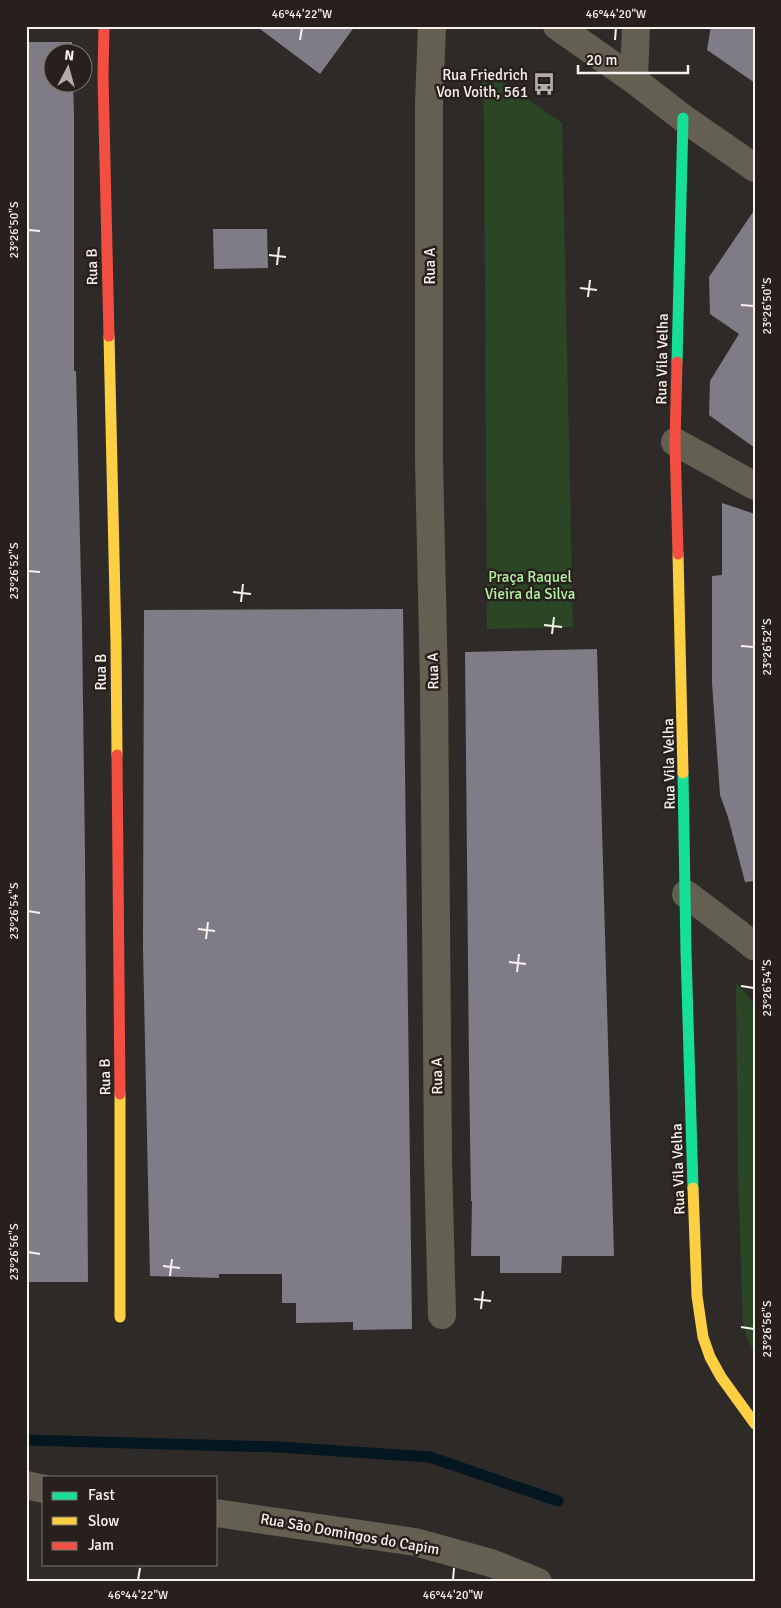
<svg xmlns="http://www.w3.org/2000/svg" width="781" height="1608" font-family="Signika,sans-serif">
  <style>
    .green { fill: #2b4625 }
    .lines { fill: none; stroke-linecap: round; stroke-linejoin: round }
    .stream { stroke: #041620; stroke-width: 11 }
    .building { fill: #7f7b87 }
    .street { stroke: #636051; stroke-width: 28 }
    .fast { stroke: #16e098; stroke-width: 11 }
    .slow { stroke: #ffcf43; stroke-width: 11 }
    .jam { stroke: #f24e42; stroke-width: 11 }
    .ticks { fill: none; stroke: #f8f2ef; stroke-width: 2 }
    .labels { text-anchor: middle; stroke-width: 5; stroke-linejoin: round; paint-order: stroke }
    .poi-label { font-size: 15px; fill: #f8f2ef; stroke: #27201c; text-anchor: end }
    .street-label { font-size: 15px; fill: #f8f2ef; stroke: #27201c }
    .park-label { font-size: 15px; fill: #b1f5a2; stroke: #27201c }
    .neatline { fill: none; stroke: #f8f2ef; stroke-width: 2 }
    .ticks-label { font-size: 12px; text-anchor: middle; fill: #f8f2ef }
  </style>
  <rect width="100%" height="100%" fill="#2e2a28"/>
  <path class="green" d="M481,67L562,123L573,627L487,629L484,117Z
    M736,983L745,992L755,1005V1352L748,1341L743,1323L738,1175Z"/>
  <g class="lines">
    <path class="stream" d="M26,1440L278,1447L430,1457L558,1501"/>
  </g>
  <path class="building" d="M256,26H355L320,74Z
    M711,26H755V83L707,50Z
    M26,42H72V52H52V82H73L74,115V371H76L82,623L85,855L88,1282H26Z
    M755,209V448L709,415L710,381L739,334L710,314L709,277Z
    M213,229H267L268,268L214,269Z
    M722,503L755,514V881L745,882L728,817L720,795L712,683V576L722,575Z
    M403,609L412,1329L353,1330V1322L296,1323V1303H282V1274H219V1278L150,1276L143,949L144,610Z
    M597,649L614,1256H562L561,1273H500V1256H471L472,1201H471L469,1067L465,652Z"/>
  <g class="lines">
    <path class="street" d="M432,26L429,103V459L434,685L438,1160L442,1315
      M557,26L634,80L683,118L755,168
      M634,80L636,26
      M675,442L755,486
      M686,894L739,934L755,947
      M26,1485L44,1489
      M216,1513L415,1542L491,1563L538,1582"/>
    <path class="fast" d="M677,362L683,118
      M683,773L686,952L693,1188"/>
    <path class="slow" d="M109,336L116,643L117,755
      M678,554L683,773
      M693,1188L697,1296L703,1337L710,1357L721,1377L755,1424
      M120,1317V1094"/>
    <path class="jam" d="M104,26L103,75L109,336
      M677,362L675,442L678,554
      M117,755L120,1094"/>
  </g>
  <path class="ticks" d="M300,40L302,28M615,40L616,28M28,230L40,231M269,255L286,257M277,265L279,247M580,288L597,290M588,297L590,280M741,305L754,306M28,571L40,572M233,592L251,594M241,602L243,584M544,625L562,627M552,634L554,617M741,646L754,647M28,911L40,913M198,929L215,931M206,939L208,922M509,962L526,964M517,972L519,954M741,986L754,988M28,1252L40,1254M163,1266L180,1268M170,1276L172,1259M474,1299L491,1301M481,1309L483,1291M741,1327L754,1329M138,1580L140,1568M453,1580L454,1568"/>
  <defs>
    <symbol id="bus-bare" viewBox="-9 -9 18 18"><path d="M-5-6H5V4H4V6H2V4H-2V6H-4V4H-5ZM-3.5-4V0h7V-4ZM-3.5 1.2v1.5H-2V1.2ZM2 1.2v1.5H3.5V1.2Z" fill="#b1aca9" stroke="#27201c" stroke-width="2.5" paint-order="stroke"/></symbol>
  </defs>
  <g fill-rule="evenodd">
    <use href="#bus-bare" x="528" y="68" width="32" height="32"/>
  </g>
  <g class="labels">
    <g class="poi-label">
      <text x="528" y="80">Rua Friedrich<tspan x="528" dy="17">Von Voith, 561</tspan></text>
    </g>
    <g class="street-label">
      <text transform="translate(430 266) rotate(-90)" y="5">Rua A</text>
      <text transform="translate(92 267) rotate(-91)" y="5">Rua B</text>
      <text transform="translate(662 359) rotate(-89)" y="5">Rua Vila Velha</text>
      <text transform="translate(433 671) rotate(-91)" y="5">Rua A</text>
      <text transform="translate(101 672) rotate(-90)" y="5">Rua B</text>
      <text transform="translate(669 764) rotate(-91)" y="5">Rua Vila Velha</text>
      <text transform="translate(437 1076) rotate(-91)" y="5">Rua A</text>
      <text transform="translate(105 1077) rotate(-91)" y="5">Rua B</text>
      <text transform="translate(678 1169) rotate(-92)" y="5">Rua Vila Velha</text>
      <text transform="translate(350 1534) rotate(10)" y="5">Rua São Domingos do Capim</text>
    </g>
    <g class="park-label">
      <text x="530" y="582">Praça Raquel<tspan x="530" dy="17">Vieira da Silva</tspan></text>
    </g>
  </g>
  <rect width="781" height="1608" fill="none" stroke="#27201c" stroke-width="55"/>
  <rect x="42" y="1476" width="175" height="90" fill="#27201c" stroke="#7b7470"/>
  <rect x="52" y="1492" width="25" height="8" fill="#16e098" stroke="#7b7470"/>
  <text x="88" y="1500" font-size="15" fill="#f8f2ef">Fast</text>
  <rect x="52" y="1517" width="25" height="8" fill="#ffcf43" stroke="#7b7470"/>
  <text x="88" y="1526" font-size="15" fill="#f8f2ef">Slow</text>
  <rect x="52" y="1542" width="25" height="8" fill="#f24e42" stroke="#7b7470"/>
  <text x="88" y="1550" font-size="15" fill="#f8f2ef">Jam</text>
  <g transform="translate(68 68) rotate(6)"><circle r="24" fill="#27201c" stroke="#7b7470"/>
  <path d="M0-4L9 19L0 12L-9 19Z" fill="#b1aca9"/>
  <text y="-8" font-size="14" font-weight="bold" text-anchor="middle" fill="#f8f2ef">N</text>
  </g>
  <path d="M578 65v8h110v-8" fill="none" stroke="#f8f2ef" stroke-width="2.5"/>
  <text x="586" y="65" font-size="15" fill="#f8f2ef" stroke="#27201c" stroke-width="4" paint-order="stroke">20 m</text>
  <rect x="28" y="28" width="726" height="1552" class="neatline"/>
  <g class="ticks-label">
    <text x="302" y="18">46°44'22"W</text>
    <text x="616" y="18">46°44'20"W</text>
    <text transform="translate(14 230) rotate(-90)" y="4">23°26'50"S</text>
    <text transform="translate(767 306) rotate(-90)" y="4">23°26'50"S</text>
    <text transform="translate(14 571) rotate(-90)" y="4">23°26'52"S</text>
    <text transform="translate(767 647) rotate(-90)" y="4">23°26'52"S</text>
    <text transform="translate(14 911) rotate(-90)" y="4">23°26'54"S</text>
    <text transform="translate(767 988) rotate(-90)" y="4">23°26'54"S</text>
    <text transform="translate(14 1252) rotate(-90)" y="4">23°26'56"S</text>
    <text transform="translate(767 1329) rotate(-90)" y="4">23°26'56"S</text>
    <text x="138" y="1599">46°44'22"W</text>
    <text x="453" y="1599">46°44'20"W</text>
  </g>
</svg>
